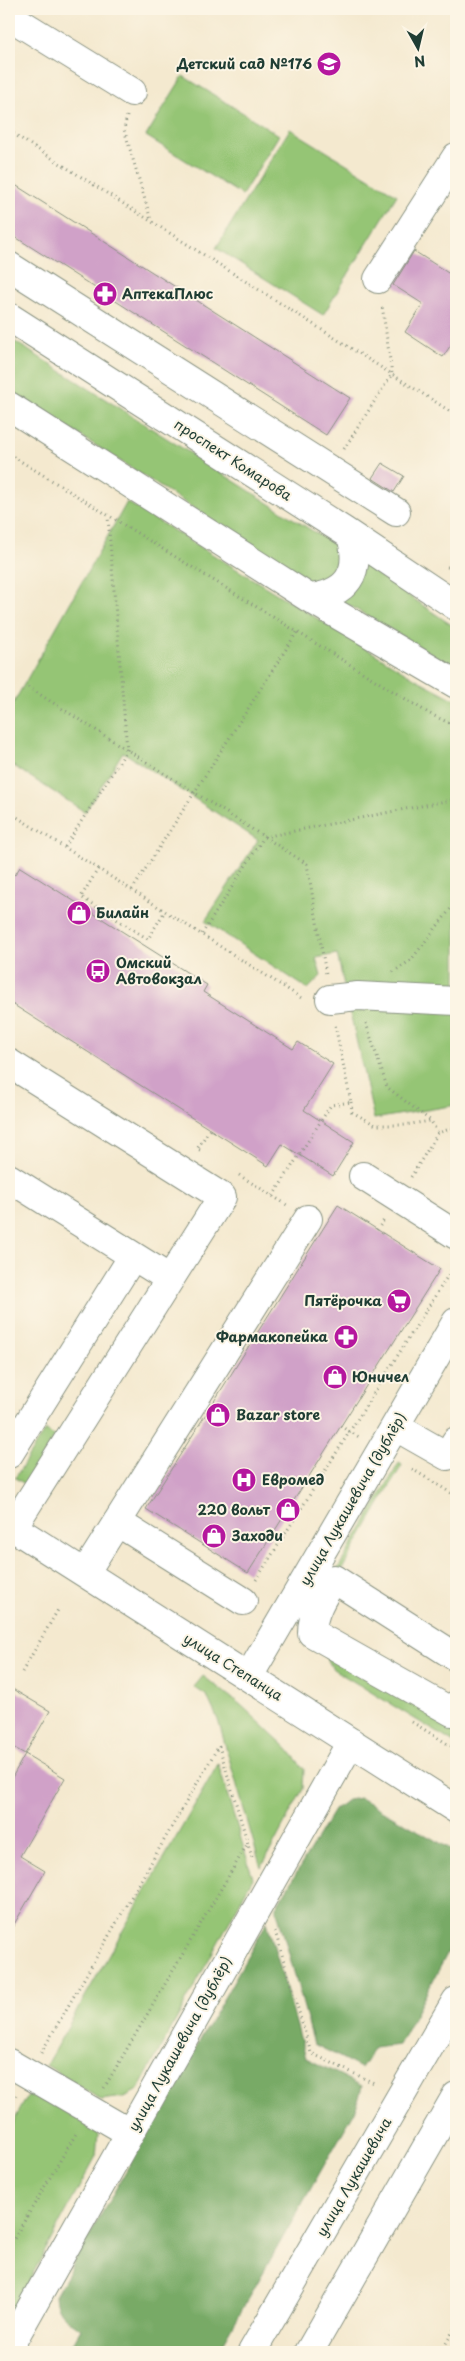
<svg xmlns="http://www.w3.org/2000/svg" width="465" height="2361" font-family="'Playpen Sans',sans-serif">
  <style>
    .green { fill: #95c574; stroke: #5a8154 }
    .forest { fill: #78aa66; stroke: #4c744d }
    .building { fill: #d0a1c8 }
    .lines { fill: none; stroke-linecap: round; stroke-linejoin: round }
    .minor-casing { stroke: #8a9382; stroke-width: 30 }
    .major-casing { stroke: #8a9382; stroke-width: 30 }
    .path { stroke: #8a9382; stroke-width: 3; stroke-dasharray: 1 4; stroke-linecap: butt }
    .minor { stroke: #fff; stroke-width: 28 }
    .major { stroke: #fff; stroke-width: 28 }
    .labels { text-anchor: middle; stroke-width: 4; stroke-linejoin: round; paint-order: stroke }
    .poi-label { font-size: 14px; font-weight: bold; fill: #1f3d34; stroke: #fcf5e5; text-anchor: start }
    .street-label { font-size: 14px; fill: #1f3d34; stroke: #fcf5e5 }
  </style>
  <rect width="100%" height="100%" fill="#fcf5e5"/>
  <filter id="ink" filterUnits="userSpaceOnUse"><feTurbulence type="fractalNoise" baseFrequency=".02" numOctaves="2"/><feDisplacementMap in="SourceGraphic" scale="10" xChannelSelector="R" yChannelSelector="G"/><feConvolveMatrix kernelMatrix="1 2 1 2 8 2 1 2 1" color-interpolation-filters="sRGB"/></filter>
  <filter id="wash" filterUnits="userSpaceOnUse"><feTurbulence type="fractalNoise" baseFrequency=".0096" numOctaves="4" result="noise"/><feDisplacementMap in="SourceGraphic" scale="20" xChannelSelector="R" yChannelSelector="G"/><feGaussianBlur stdDeviation="1.12" result="paint"/><feColorMatrix in="noise" values="0 0 0 0 0 0 0 0 0 0 0 0 0 0 0 0 0 1.4 0 .05"/><feComposite in="paint" operator="in"/></filter>
  <g filter="url(#wash)">
    <rect width="100%" height="100%" fill="#f4e9cf"/>
    <path class="green" d="M183,76L279,135L242,195L146,136Z
      M290,129L397,195L323,315L216,248Z
      M9,338L330,542L456,628V668L306,580L9,390Z
      M127,502L416,679L456,700V1105L374,1119L337,954L316,958L321,976L308,989L205,921L258,840L123,752L85,812L9,763V711Z
      M45,1430L55,1437L25,1484L15,1478Z
      M399,1463L402,1465L333,1585L317,1605Z
      M320,1647L456,1705V1744L333,1669Z
      M203,1676L241,1705L287,1748L304,1769L303,1789L261,1868L218,1720L207,1696L194,1687Z
      M218,1764L253,1878L138,2090L124,2097L101,2100L46,2065Z
      M32,2088L91,2124L98,2135L96,2156L9,2318V2130Z"/>
    <path class="forest" d="M360,1798L456,1852V1937L399,2045L374,2048L361,2068L314,2044L276,1907L334,1810L347,1800Z
      M267,1922L306,2058L362,2086L356,2109L218,2352H68L81,2329C68,2320 56,2313 55,2296Z"/>
    <g id="blocks">
      <path class="building" d="M9,181L350,398L326,435L9,233Z
        M414,251L456,278V337L443,357L405,332L423,304L393,285Z
        M382,463L404,476L394,492L372,478Z
        M20,867L207,985L203,992L293,1049L298,1042L333,1064L304,1110L354,1142L333,1176L282,1144L268,1166L9,1002V870L15,875Z
        M338,1205L440,1269L248,1573L146,1509Z
        M9,1687L50,1711L25,1754L9,1745Z
        M25,1754L65,1778L20,1856L45,1871L9,1933V1783Z"/>
    </g>
  </g>
  <g filter="url(#ink)">
    <use href="#blocks" fill-opacity="0" stroke="#8a9382" stroke-width="1"/>
    <g class="lines">
      <defs>
        <path id="minor" d="M9,16L132,92
          M9,266L396,512
          M378,279L456,157
          M330,999L358,996L456,1001
          M9,1063L222,1197L13,1527
          M363,1176L456,1235
          M9,1178L170,1279
          M396,1427L447,1456L456,1441
          M9,1454L133,1256
          M117,1522L243,1601
          M9,1525L456,1809
          M85,1573L308,1219
          M456,1657L334,1579C323,1596 312,1613 312,1633L452,1712L456,1705
          M249,1676L456,1322
          M9,2063L130,2133
          M9,2347L351,1742"/>
        <path id="major" d="M9,317L344,531L456,606
          M9,406L309,598L456,684
          M309,598C347,594 362,573 351,536
          M252,2352L456,2001
          M309,2352L456,2096"/>
      </defs>
      <use href="#minor" class="minor-casing"/>
      <use href="#major" class="major-casing"/>
      <path class="path" d="M127,116L124,129L151,220
        M9,131L456,415
        M344,449L392,374L382,305
        M9,454L430,714L456,726
        M447,567L456,568
        M28,687L307,864L326,974
        M9,812L303,999
        M65,847L127,750L108,517
        M98,869L81,897L148,939L165,911
        M132,890L297,632
        M202,934L264,837L456,799
        M393,972L411,960L456,902
        M366,1023L387,1087L431,1121L438,1133
        M351,1102L352,1112L376,1125H404L431,1121
        M200,1150L197,1149L210,1129
        M239,1175L287,1205
        M411,1177L438,1133L456,1127
        M273,1196L331,1105L351,1102L335,1025
        M377,1230L384,1220
        M340,1426L359,1437
        M412,1469L456,1496
        M256,1580L456,1263
        M22,1672L59,1608
        M412,1722L456,1749
        M219,1746L253,1861
        M275,1931L311,2053L376,2084
        M41,2053L218,1747
        M104,2088L248,1843
        M9,2109L16,2095
        M9,2247L77,2132
        M441,2352L456,2326"/>
      <use href="#minor" class="minor"/>
      <use href="#major" class="major"/>
    </g>
  </g>
  <defs>
    <symbol id="school-disc" viewBox="-11 -11 22 22"><circle r="9.5" fill="#b5179e" stroke="#fcf5e5"/><path d="M0-5L7-2L0 1L-7-2ZM-4 1L0 2.5L4 1V4Q0 6-4 4Z" fill="#fff"/></symbol>
    <symbol id="pharmacy-disc" viewBox="-11 -11 22 22"><circle r="9.5" fill="#b5179e" stroke="#fcf5e5"/><path d="M-2-6h4v4h4v4h-4v4h-4v-4h-4v-4h4Z" fill="#fff"/></symbol>
    <symbol id="shop-disc" viewBox="-11 -11 22 22"><circle r="9.5" fill="#b5179e" stroke="#fcf5e5"/><path d="M-5-2.5h2.3a2.7 3.5 0 0 1 5.4 0H5L5.5 6h-11ZM-1.5-2.5h3a1.5 2.3 0 0 0-3 0Z" fill="#fff"/></symbol>
    <symbol id="bus-disc" viewBox="-11 -11 22 22"><circle r="9.5" fill="#b5179e" stroke="#fcf5e5"/><path d="M-5-6H5V4H4V6H2V4H-2V6H-4V4H-5ZM-3.5-4V0h7V-4ZM-3.5 1.2v1.5H-2V1.2ZM2 1.2v1.5H3.5V1.2Z" fill="#fff"/></symbol>
    <symbol id="supermarket-disc" viewBox="-11 -11 22 22"><circle r="9.5" fill="#b5179e" stroke="#fcf5e5"/><path d="M-6-5.5h2.5l.6 2H6L4.5 2H-2.5L-4.4-4H-6ZM-1.5 3.2a1.3 1.3 0 1 0 .1 0ZM3 3.2a1.3 1.3 0 1 0 .1 0Z" fill="#fff"/></symbol>
    <symbol id="hospital-disc" viewBox="-11 -11 22 22"><circle r="9.5" fill="#b5179e" stroke="#fcf5e5"/><path d="M-5-5h3v3.5h4V-5h3V5h-3V1.5h-4V5h-3Z" fill="#fff"/></symbol>
  </defs>
  <g fill-rule="evenodd">
    <use href="#school-disc" x="315" y="50" width="28" height="28"/>
    <use href="#pharmacy-disc" x="91" y="280" width="28" height="28"/>
    <use href="#shop-disc" x="65" y="899" width="28" height="28"/>
    <use href="#bus-disc" x="84" y="957" width="28" height="28"/>
    <use href="#supermarket-disc" x="385" y="1287" width="28" height="28"/>
    <use href="#pharmacy-disc" x="332" y="1323" width="28" height="28"/>
    <use href="#shop-disc" x="321" y="1363" width="28" height="28"/>
    <use href="#shop-disc" x="204" y="1401" width="28" height="28"/>
    <use href="#hospital-disc" x="230" y="1466" width="28" height="28"/>
    <use href="#shop-disc" x="274" y="1496" width="28" height="28"/>
    <use href="#shop-disc" x="200" y="1522" width="28" height="28"/>
  </g>
  <g class="labels">
    <g class="poi-label">
      <text x="312" y="69" text-anchor="end">Детский сад №176</text>
      <text x="122" y="299">АптекаПлюс</text>
      <text x="96" y="918">Билайн</text>
      <text x="116" y="968">Омский<tspan x="116" dy="16">Автовокзал</tspan></text>
      <text x="382" y="1306" text-anchor="end">Пятёрочка</text>
      <text x="328" y="1342" text-anchor="end">Фармакопейка</text>
      <text x="352" y="1382">Юничел</text>
      <text x="236" y="1420">Bazar store</text>
      <text x="262" y="1485">Евромед</text>
      <text x="270" y="1515" text-anchor="end">220 вольт</text>
      <text x="232" y="1541">Заходи</text>
    </g>
    <g class="street-label">
      <text transform="translate(233 460) rotate(33)" y="5">проспект Комарова</text>
      <text transform="translate(353 1499) rotate(-60)" y="5">улица Лукашевича (дублёр)</text>
      <text transform="translate(233 1667) rotate(32)" y="5">улица Степанца</text>
      <text transform="translate(180 2044) rotate(-61)" y="5">улица Лукашевича (дублёр)</text>
      <text transform="translate(354 2177) rotate(-60)" y="5">улица Лукашевича</text>
    </g>
  </g>
  <rect width="465" height="2361" fill="none" stroke="#fcf5e5" stroke-width="30"/>
  <g transform="translate(418 48) rotate(172)" stroke="#fcf5e5" stroke-width="4" paint-order="stroke">
  <path d="M0-4L9 19L0 12L-9 19Z" fill="#1f3d34"/>
  <text y="-8" font-size="14" font-weight="bold" text-anchor="middle" fill="#1f3d34">N</text>
  </g>
</svg>
